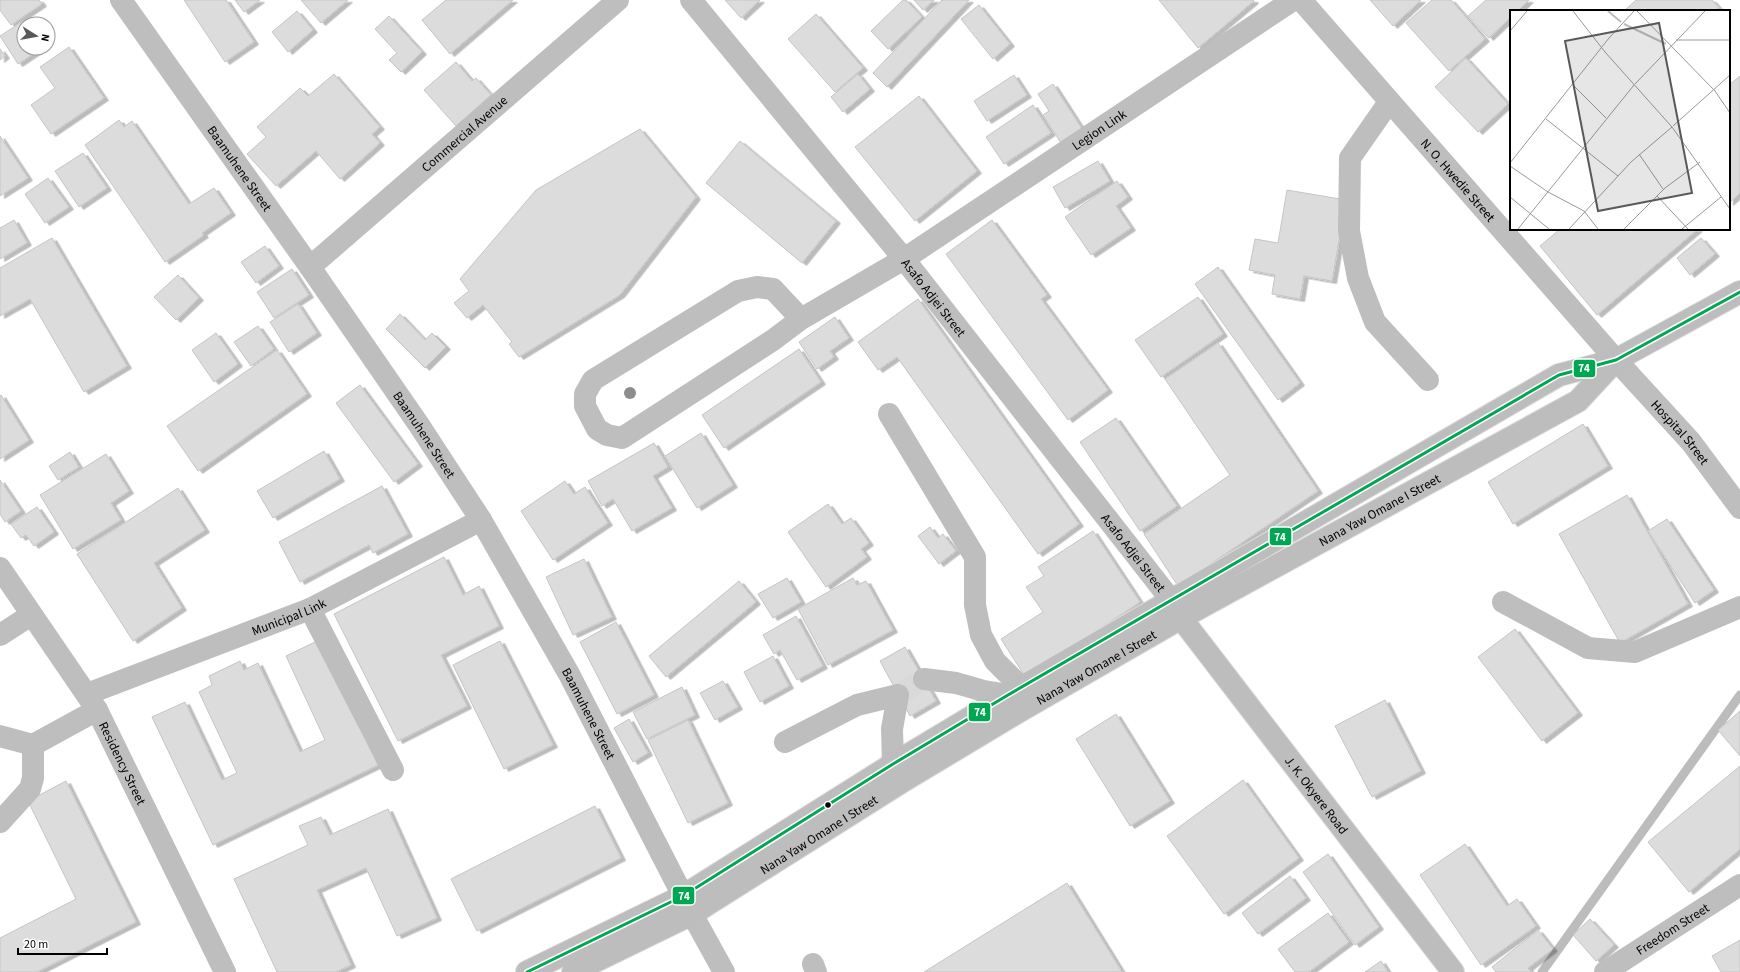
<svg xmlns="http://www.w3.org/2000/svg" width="1740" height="972" font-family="'Source Sans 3',sans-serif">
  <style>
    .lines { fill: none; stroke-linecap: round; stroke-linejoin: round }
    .stream { stroke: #bcbcbc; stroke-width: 9 }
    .building { fill: #dcdcdc; stroke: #c5c5c5; filter: url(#shadow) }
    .minor-tunnel { stroke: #d9d9d9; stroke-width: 22; stroke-dasharray: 22 11; stroke-linecap: butt }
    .major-casing { stroke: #dbdbdb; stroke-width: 24 }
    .minor { stroke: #bebebe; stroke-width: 22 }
    .major { stroke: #bdbdbd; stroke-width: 22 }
    .bus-1-casing { stroke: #fff; stroke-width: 6 }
    .bus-1 { stroke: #00a651; stroke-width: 3 }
    .tree { fill: #8d8d8d }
    .bus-dot { fill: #000; stroke: #fff; stroke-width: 1.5 }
    .labels { text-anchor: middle; stroke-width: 4; stroke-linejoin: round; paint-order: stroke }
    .street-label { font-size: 13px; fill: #000; stroke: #fff }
    .inset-river { fill: none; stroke: #bcbcbc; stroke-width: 2 }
    .inset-road { fill: none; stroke: #999; stroke-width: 1 }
    .view { fill: #595959; fill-opacity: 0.15; stroke: #595959; stroke-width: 2 }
    .inset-edge { fill: none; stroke: #000; stroke-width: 2 }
    .line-badge { stroke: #fff; stroke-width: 1.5 }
    .badge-label { font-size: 11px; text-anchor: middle; font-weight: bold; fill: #fff }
  </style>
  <defs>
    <filter id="shadow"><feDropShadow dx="4.5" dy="2.5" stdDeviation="0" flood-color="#0004"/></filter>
  </defs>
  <rect width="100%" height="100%" fill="#fff"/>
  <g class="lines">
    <path class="stream" d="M1542,972L1740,695"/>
  </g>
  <path class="building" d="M0,0H39L42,4L11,25L0,10Z
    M184,0H226L254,42L225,62Z
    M235,0H260L244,12Z
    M301,0H348L321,23Z
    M446,0H513L450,54L422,20Z
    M725,0H760L741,18Z
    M903,0H906L922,17L888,49L871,31Z
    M914,0H934L923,10Z
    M942,0H969L887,87L873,73Z
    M1159,0H1253L1254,1L1198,48Z
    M1370,0H1421L1393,26Z
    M1432,0H1451L1485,39L1449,71L1406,23Z
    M1486,0H1529L1518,11H1511V17L1489,38L1468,16Z
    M1636,0H1712L1719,8L1715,11H1624Z
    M979,5L1010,44L993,59L961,19Z
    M297,11L313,30L288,52L272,32Z
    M816,14L863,68L835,92L788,39Z
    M389,16L422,52L401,72L389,60L397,53L375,29Z
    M23,21L25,24L24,48H42L18,64L0,36Z
    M69,47L104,98L51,134L31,105L55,88L40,67Z
    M0,49L5,56L0,60Z
    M1466,58L1508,104L1478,132L1435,87Z
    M456,62L472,81L476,78L491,95L456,126L424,90Z
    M334,74L380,127L372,134L380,143L340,179L316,151L276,186L247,154L266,137L257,127L300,88L308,96Z
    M858,74L870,89L843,112L831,97Z
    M1014,75L1027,95L987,121L974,101Z
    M1740,76V193L1729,203V85Z
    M1053,84L1082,129L1061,143L1043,115L1049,111L1038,94Z
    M919,96L977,171L915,221L855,147Z
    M1033,105L1051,133L1004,164L986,137Z
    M119,120L124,127L132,121L189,204L214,188L231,213L202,233L204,235L165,262L85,145Z
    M640,129L696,197L620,295L519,357L509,344L512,342L483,305L467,318L454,303L469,291L460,279L536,190Z
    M0,136L28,178L0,196Z
    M740,141L836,221L802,263L706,183Z
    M83,153L107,188L79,207L55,171Z
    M1098,161L1110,181L1065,208L1053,187Z
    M48,178L69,207L45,223L25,194Z
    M1117,181L1128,197L1116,206L1131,228L1091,255L1065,217Z
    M1287,190L1346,200L1332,281L1304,276L1300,299L1272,294L1275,275L1249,270L1255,239L1278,243Z
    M14,220L27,243L0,259V228Z
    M992,220L1047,295L1041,299L1108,390L1068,420L946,254Z
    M1560,229H1698L1597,315L1540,246Z
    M52,238L127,366L84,392L30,299L0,316V268Z
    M1701,238L1715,254L1690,275L1677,258Z
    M265,246L279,266L256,283L241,262Z
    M1218,267L1300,383L1278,400L1195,284Z
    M292,269L309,295L274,318L257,292Z
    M178,275L199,298L176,320L154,297Z
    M1198,297L1223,334L1161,377L1135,340Z
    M918,299L1079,524L1038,554L897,357L878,370L858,342Z
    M298,304L317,333L289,352L270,322Z
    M400,314L425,340L432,333L446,347L425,368L386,329Z
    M835,317L849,338L830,351L834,357L817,369L799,342Z
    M258,326L274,349L251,366L234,342Z
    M216,333L238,364L214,382L192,350Z
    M1218,343L1318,491L1178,586L1144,534L1230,475L1165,379Z
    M799,349L821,382L724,448L702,415Z
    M277,350L307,394L198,471L167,426Z
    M360,385L418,464L394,482L336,403Z
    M1,395L29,440L0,459V396Z
    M1116,418L1177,506L1140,531L1080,442Z
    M1583,424L1608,466L1513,524L1488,482Z
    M701,433L733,485L697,508L665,456Z
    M654,443L668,467L653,476L672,508L632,531L613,499L602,506L588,481Z
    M324,451L340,479L273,518L257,491Z
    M70,452L79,467L58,480L49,466Z
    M106,454L129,491L111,503L121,520L73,549L40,495Z
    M0,480L21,511L5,522L0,514Z
    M565,481L574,494L585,487L608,523L553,560L521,511Z
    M382,486L408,534L373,553L369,545L300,582L279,542Z
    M178,488L205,530L154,563L182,608L133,641L77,554Z
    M1627,495L1688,604L1620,643L1559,534Z
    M828,504L842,524L851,518L869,543L861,549L867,557L826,587L788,532Z
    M37,507L54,532L34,546L26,535L21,538L11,524Z
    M1667,519L1714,590L1695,603L1648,531Z
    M930,527L938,538L943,534L956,551L939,564L918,536Z
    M1093,531L1140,602L1026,678L1001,639L1043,612L1026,587L1044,576L1038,567Z
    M444,557L463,595L479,586L499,626L441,655L467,706L398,741L334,614Z
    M584,559L612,617L573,635L546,577Z
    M787,578L801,602L773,618L758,594Z
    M853,578L857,585L866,581L893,630L828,665L798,609Z
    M739,581L756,602L666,677L649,656Z
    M796,616L823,666L797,680L780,650L774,654L763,635Z
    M616,622L654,695L617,714L580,642Z
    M1515,629L1578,713L1542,741L1478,657Z
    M319,640L378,765L213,845L152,717L185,702L222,780L237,773L199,692L212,685L209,676L240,661L244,670L258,663L300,752L325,740L286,656Z
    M500,641L553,745L504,769L453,665Z
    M905,647L936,701L910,716L880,661Z
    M773,656L789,686L760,702L744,672Z
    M723,681L738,707L715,720L700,693Z
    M682,687L695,715L647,739L633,712Z
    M1385,700L1421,771L1372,797L1335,726Z
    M1740,711V756L1718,730Z
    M1116,714L1170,801L1130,826L1076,739Z
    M629,719L648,753L633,762L614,728Z
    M688,720L728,803L688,823L648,740Z
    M1740,766V849L1689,892L1648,842Z
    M1243,780L1299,858L1224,914L1167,836Z
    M66,781L136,922L37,972H0V938L76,899L28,801Z
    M595,806L621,858L477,931L451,879Z
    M388,809L437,918L397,936L366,868L317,890L351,965L336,972H277L234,879L308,845L299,826L321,817L330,835Z
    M1465,844L1507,906L1517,899L1536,926L1481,965L1420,875Z
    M1328,854L1379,927L1355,945L1303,872Z
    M1290,876L1306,898L1258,934L1242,913Z
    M1067,883L1122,972H924Z
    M1328,913L1349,942L1309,972H1295L1278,949Z
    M1590,919L1614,945L1596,961L1573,935Z
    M1538,930L1553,949L1528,968L1531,972H1496L1492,967Z
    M1740,940V972H1721L1712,956Z
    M1381,961L1388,972H1365Z"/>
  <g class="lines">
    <path class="minor-tunnel" d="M898,695L924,679"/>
    <defs>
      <g id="major">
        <path id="s9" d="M1181,618L1453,972"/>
        <path d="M527,972L683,896L893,764L1008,695L1559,375L1616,360L1740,292"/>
        <path id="s10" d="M573,972L692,914L903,781L1018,712L1181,618L1578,401L1616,360"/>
      </g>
    </defs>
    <use href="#major" class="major-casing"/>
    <g class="minor">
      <path id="s1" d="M121,0L310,267L419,425L481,520L569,674L683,896"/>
      <path id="s2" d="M691,0L904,259L1171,600"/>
      <path id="s3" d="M1301,0L1616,360L1691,442L1740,508"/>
      <path d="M1389,102L1350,158L1349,231L1358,278L1375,322L1428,380"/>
      <path id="s4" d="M310,267L618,0"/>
      <path id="s5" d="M801,319L773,289L757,287L738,291L593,380L585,394V406L597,429L607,435L622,438L773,340L801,319L904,259L1293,0"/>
      <path d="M889,414L975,557V605L981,635L995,661L1021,687"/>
      <path id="s6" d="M0,568L97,710L225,972"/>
      <path d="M1503,602L1588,648L1635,652L1740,607"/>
      <path d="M310,609L393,770"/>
      <path d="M0,635L31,615"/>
      <path d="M924,679L956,683L984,691L1008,695"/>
      <path id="s7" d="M87,694L310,609L481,520"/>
      <path d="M0,736L33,745L97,710"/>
      <path d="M785,742L857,705L898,695L892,729L893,764"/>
      <path d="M0,822L30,789L33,778V745"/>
      <path d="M692,914L724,972"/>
      <path d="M813,964L816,972"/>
      <path id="s8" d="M1605,972L1740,885"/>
    </g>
    <use href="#major" class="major"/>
    <defs>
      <path id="bus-1" d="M527,972L683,896L893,764L1008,695L1559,375L1616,360L1740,292"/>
    </defs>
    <use href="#bus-1" class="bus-1-casing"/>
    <use href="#bus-1" class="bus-1"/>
  </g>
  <circle class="tree" cx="630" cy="393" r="6"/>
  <circle class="bus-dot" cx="828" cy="805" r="3.5"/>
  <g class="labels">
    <g class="street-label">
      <text dy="5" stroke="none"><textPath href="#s5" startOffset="896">Legion Link</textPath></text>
      <text dy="5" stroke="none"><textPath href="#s4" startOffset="204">Commercial Avenue</textPath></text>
      <text dy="5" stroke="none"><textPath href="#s1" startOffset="206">Baamuhene Street</textPath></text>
      <text dy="5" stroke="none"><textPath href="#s3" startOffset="239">N. O. Hwedie Street</textPath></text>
      <text dy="5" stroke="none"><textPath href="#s2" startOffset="384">Asafo Adjei Street</textPath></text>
      <text dy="5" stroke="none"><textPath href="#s3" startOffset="575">Hospital Street</textPath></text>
      <text dy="5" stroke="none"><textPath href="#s1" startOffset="530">Baamuhene Street</textPath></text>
      <text dy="5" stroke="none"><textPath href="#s10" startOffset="930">Nana Yaw Omane I Street</textPath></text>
      <text dy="5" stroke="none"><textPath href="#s2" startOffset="708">Asafo Adjei Street</textPath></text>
      <text dy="5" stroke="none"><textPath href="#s7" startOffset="216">Municipal Link</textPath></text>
      <text dy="5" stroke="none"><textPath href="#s10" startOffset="606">Nana Yaw Omane I Street</textPath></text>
      <text dy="5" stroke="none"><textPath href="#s1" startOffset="854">Baamuhene Street</textPath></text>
      <text dy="5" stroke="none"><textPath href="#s6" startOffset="231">Residency Street</textPath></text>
      <text dy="5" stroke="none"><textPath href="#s9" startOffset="223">J. K. Okyere Road</textPath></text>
      <text dy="5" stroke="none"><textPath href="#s10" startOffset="282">Nana Yaw Omane I Street</textPath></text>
      <text dy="5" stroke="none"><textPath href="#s8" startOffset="80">Freedom Street</textPath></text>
    </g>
  </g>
  <g transform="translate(1510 10)">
    <rect width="220" height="220" fill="#fff"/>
    <path class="inset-river" d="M98,1L111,12M114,14L156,34"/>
    <path class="inset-road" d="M63,1L95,42L162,117L220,199M127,1L205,81L220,103M0,21L17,1M166,30H220M125,74L195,1M63,75L96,108M36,109L108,166M163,116L220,65M129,144L153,179M0,153L99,28L124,1M0,156L38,182L74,201L88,219M147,186L178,219M0,187L39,219M8,219L124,75M59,219L121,152L162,117M114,219L155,178L190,152M172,219L211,187"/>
    <path class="view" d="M149,13L182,183L88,201L55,31Z"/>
    <rect width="220" height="220" class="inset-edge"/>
  </g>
  <g class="line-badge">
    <rect x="1573" y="359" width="23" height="19" rx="4" fill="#00a651"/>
    <rect x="1269" y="527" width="23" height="19" rx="4" fill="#00a651"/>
    <rect x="968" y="702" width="23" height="20" rx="4" fill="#00a651"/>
    <rect x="672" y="886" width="23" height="19" rx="4" fill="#00a651"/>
  </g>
  <g class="badge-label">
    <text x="1584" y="372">74</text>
    <text x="1280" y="541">74</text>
    <text x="980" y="716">74</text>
    <text x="684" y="900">74</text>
  </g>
  <g transform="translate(36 36) rotate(101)"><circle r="19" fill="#ffffff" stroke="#999999"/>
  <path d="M0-3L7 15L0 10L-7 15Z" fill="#595959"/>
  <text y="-6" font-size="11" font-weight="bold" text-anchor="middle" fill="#000000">N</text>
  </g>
  <path d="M18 948v6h89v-6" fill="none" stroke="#000000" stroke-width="2"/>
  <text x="24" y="948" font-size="12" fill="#000000" stroke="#ffffff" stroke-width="3" paint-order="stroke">20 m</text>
</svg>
